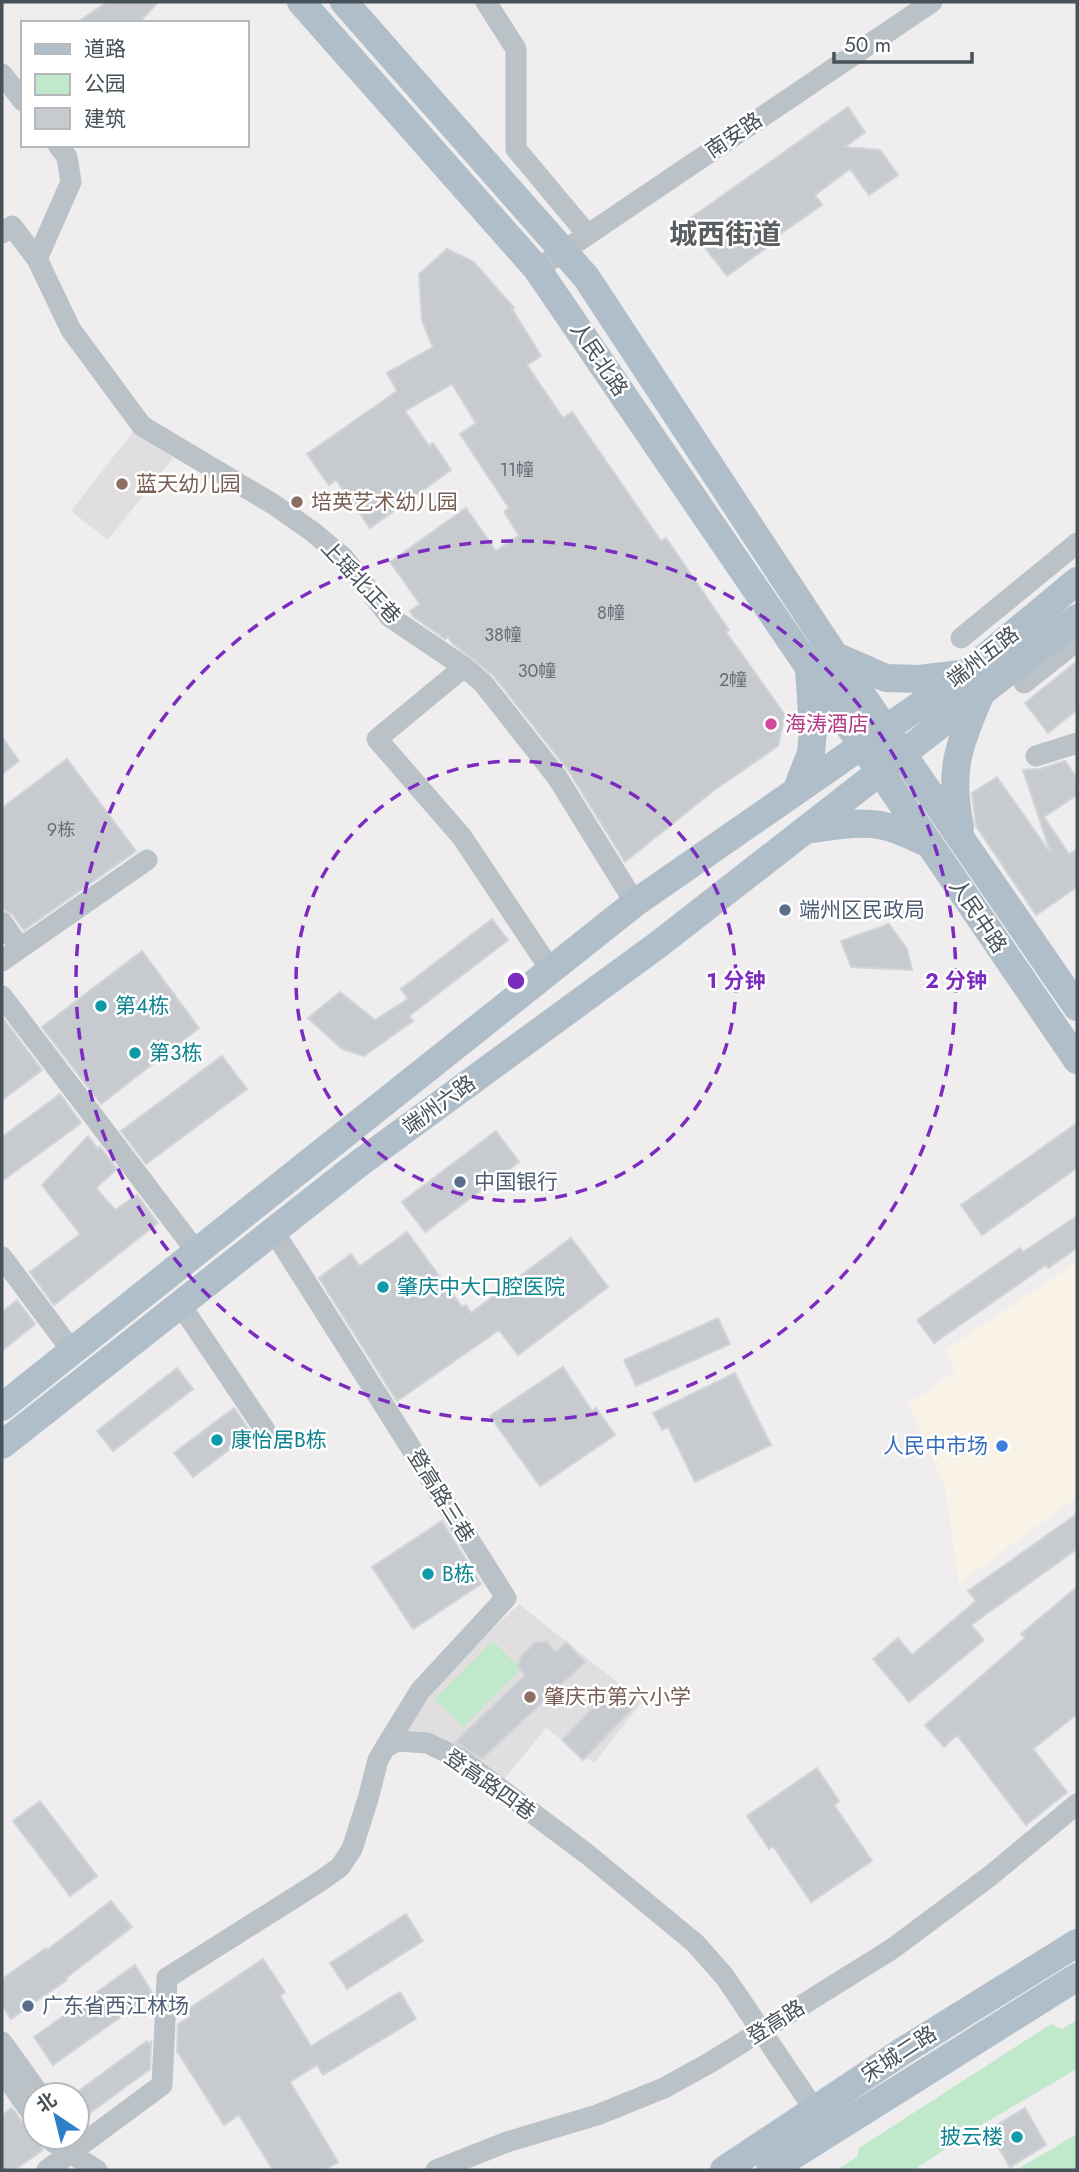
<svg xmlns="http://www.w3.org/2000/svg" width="1079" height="2172" font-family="Jost,'Noto Sans SC',sans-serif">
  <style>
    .commercial { fill: #f9f2e7 }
    .education { fill: #e0dede }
    .green { fill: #c0e9cc }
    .building { fill: #c7cacf; stroke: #d1d4d8; stroke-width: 2 }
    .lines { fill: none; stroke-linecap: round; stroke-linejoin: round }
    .minor { stroke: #bac2c8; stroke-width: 21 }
    .major { stroke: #afbec9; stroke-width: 28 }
    .ring { fill: none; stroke: #7b2cbf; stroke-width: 3.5; stroke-dasharray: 12 9 }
    .education-dot { fill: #8d6e63; stroke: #fff; stroke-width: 2.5 }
    .hotel-dot { fill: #d1479c; stroke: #fff; stroke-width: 2.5 }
    .service-dot { fill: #5c6f8a; stroke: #fff; stroke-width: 2.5 }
    .culture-dot { fill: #0f9aa8; stroke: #fff; stroke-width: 2.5 }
    .shop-dot { fill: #3f7fe0; stroke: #fff; stroke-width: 2.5 }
    .labels { text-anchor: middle; stroke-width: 5; stroke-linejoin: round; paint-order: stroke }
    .number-label { font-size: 18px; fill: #676f76 }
    .street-label { font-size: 21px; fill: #475158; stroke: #fff }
    .education-label { font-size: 21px; fill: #785e54; stroke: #fff; text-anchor: start }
    .hotel-label { font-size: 21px; fill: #b23c85; stroke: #fff; text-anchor: start }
    .service-label { font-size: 21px; fill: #4e5e75; stroke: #fff; text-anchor: start }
    .culture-label { font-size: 21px; fill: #0d838f; stroke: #fff; text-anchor: start }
    .shop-label { font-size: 21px; fill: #366cbe; stroke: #fff; text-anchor: end }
    .district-label { font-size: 28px; font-weight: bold; fill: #5a5e61; stroke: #fff }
    .centre { fill: #7b2cbf; stroke: #fff; stroke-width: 3.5 }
    .ring-label { font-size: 21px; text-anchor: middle; font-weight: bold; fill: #7b2cbf; stroke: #fff; stroke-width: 5; stroke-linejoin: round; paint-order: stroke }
  </style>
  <rect width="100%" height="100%" fill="#efeded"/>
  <path class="commercial" d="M1077,1262V1497L959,1583L945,1488L908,1404L955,1372L945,1350Z"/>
  <path class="education" d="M136,428L173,458L108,540L71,511Z
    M519,1604L642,1702L594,1763L546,1728L497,1788L459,1758L397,1741L428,1691Z"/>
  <path class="green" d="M493,1641L521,1669L463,1727L435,1699Z
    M1077,2020V2069L976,2128L914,2170H837L857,2157L859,2148L1051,2024L1062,2029Z
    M1077,2134V2170H1016Z"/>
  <path class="building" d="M107,2H158L139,23H76Z
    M848,107L865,132L845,147L880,150L898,175L869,195L850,169L815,195L822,205L767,243L769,246L727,276L685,222Z
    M447,249L474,262L514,308L512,309L541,356L527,365L563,418L572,412L661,541L666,538L729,630L726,632L785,715L778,746L713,791L625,862L568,770L493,675L452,643L448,637L445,639L414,617L410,611L420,604L390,562L466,508L496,551L519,535L504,512L509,508L460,434L476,423L452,384L405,411L429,446L433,443L451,470L370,528L336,480L329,485L307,454L397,391L387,373L433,347L422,321L419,274Z
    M1077,661V710L1048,733L1025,703Z
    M2,737L19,761L2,774Z
    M67,759L136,851L24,930L12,914L2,909V808Z
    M1065,761L1077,778V795L1044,817L1069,854L1077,849V887L1036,915L976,826L972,793L997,777L1051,854L1023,770L1040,769Z
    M492,919L508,940L409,1016L413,1021L364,1056L342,1049L308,1018L340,992L375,1020L408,999L401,989Z
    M889,924L907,949L912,970L851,967L841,941Z
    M142,951L199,1028L101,1104L42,1027Z
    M2,1017L42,1070L2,1100Z
    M222,1056L247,1089L146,1164L121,1131Z
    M60,1094L81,1123L2,1181V1137Z
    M1077,1123V1168L982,1235L961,1205Z
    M496,1131L519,1162L425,1232L402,1202Z
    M88,1136L98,1149L100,1147L117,1169L96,1188L115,1210L137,1195L158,1223L54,1305L30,1272L80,1234L42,1185Z
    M1077,1216V1248L1048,1268L1046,1265L934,1343L917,1320L1020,1248L1023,1252Z
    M407,1232L462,1307L466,1305L471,1313L571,1238L608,1287L518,1355L499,1330L397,1401L319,1278L351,1254L360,1266Z
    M17,1300L35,1324L2,1351V1312Z
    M718,1318L730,1344L636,1386L624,1360Z
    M563,1367L592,1411L596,1408L615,1435L540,1486L490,1416Z
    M177,1368L193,1389L113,1451L97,1431Z
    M735,1373L771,1445L695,1482L668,1427L662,1430L653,1413Z
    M234,1408L251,1433L193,1477L174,1453Z
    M1077,1514V1549L971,1625L984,1640L909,1702L873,1659L898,1638L912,1655L976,1601L968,1591Z
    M442,1521L481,1584L413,1629L372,1567Z
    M1077,1587V1714L1033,1749L1067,1792L1026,1825L957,1735L944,1747L925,1725L1025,1638L1021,1634Z
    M536,1642H547L556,1652L566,1642L585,1662L482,1759L455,1742L525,1675L518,1667L521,1656Z
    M611,1689L632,1709L583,1760L562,1740Z
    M817,1768L839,1801L834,1805L872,1861L811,1902L773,1846L769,1849L747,1816Z
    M40,1801L97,1876L70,1896L13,1821Z
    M111,1901L132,1927L66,1978L67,1980L11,2019L2,2005V1979L46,1948L47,1950Z
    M406,1914L423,1941L347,1989L330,1963Z
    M263,1959L285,1992L280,1996L311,2046L400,1992L416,2019L323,2075L317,2065L290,2082L338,2162L325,2170H273L239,2115L224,2125L177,2051L178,2024L191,2016L187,2010Z
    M135,1965L153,1994L53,2065L34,2037Z
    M147,2041L149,2044L151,2042L150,2069L87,2115L77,2101V2095H73Z
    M12,2108L25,2126L35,2131V2137L43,2150L14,2170H2V2115Z
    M1025,2108L1046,2145L1010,2167L988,2130Z"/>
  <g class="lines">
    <path class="minor" d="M486,2L516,49V149L587,234
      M2,74L23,101
      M2,233L12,226L37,259L71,330L142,426L273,504L313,532L343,557L390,617L464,667L483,683L557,777L635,903
      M37,259L71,182L67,157L58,145
      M537,269L932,2
      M961,638L1077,543
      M464,667L377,739L462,837L550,969
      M1024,683L1077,641
      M1036,756L1077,743
      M2,922L20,948
      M2,961L147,860
      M2,996L196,1251
      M273,1230L506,1598L420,1691L385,1748
      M2,1257L72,1351
      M180,1304L265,1430
      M2,2042L40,2095
      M2,2071L35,2118
      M49,2137L53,2142L97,2170
      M47,2170L162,2085L167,1978L319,1882L340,1867L352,1849L368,1799L378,1760L385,1748L397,1741L427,1743L459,1758L587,1854L695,1943L725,1977L814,2109
      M436,2170L507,2142L597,2115L664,2088L711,2062L892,1949L990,1876L1077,1804"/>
    <path class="major" d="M301,2L537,269L1077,1060
      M344,2L586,277L835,656L1077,1007
      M838,657L886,678L919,679L961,674
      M797,789L811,753L813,730L809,668
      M960,827C949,773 957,748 979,698
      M805,830C827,827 849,822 871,824C891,825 910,836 928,843
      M2,1407L635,903L965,674L1077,581
      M2,1445L361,1162L659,944L1077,618
      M724,2170L903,2051L1077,1943
      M770,2170L1077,1977"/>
  </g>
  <g class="ring">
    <circle cx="516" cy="981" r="220"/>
    <circle cx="516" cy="981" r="440"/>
  </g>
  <g class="education-dot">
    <circle cx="122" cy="484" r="7"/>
    <circle cx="297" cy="502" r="7"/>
    <circle cx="530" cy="1697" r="7"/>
  </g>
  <circle class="hotel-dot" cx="771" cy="724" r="7"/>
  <g class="service-dot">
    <circle cx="785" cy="910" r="7"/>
    <circle cx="460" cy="1182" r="7"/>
    <circle cx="28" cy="2006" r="7"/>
  </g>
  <g class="culture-dot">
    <circle cx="101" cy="1006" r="7"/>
    <circle cx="135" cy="1053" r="7"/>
    <circle cx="383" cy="1287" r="7"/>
    <circle cx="217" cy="1440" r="7"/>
    <circle cx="428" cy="1574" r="7"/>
    <circle cx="1017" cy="2137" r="7"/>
  </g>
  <circle class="shop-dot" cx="1002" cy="1446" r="7"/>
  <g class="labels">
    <g class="number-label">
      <text x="517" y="476">11幢</text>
      <text x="611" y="619">8幢</text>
      <text x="503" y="641">38幢</text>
      <text x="537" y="677">30幢</text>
      <text x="733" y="686">2幢</text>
      <text x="61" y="836">9栋</text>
    </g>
    <g class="street-label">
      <text transform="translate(734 135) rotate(-34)" y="7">南安路</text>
      <text transform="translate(599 359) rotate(56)" y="7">人民北路</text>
      <text transform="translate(361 582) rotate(47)" y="7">上瑶北正巷</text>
      <text transform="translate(983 657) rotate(-38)" y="7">端州五路</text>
      <text transform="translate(978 916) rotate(56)" y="7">人民中路</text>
      <text transform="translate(439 1105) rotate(-36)" y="7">端州六路</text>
      <text transform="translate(441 1496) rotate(58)" y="7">登高路三巷</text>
      <text transform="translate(490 1785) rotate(35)" y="7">登高路四巷</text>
      <text transform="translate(776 2022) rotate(-32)" y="7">登高路</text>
      <text transform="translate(899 2054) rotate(-33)" y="7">宋城二路</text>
    </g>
    <g class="education-label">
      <text x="136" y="491">蓝天幼儿园</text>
      <text x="311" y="509">培英艺术幼儿园</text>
      <text x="544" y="1704">肇庆市第六小学</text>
    </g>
    <g class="hotel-label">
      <text x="785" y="731">海涛酒店</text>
    </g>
    <g class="service-label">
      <text x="799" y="917">端州区民政局</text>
      <text x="474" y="1189">中国银行</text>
      <text x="42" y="2013">广东省西江林场</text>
    </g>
    <g class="culture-label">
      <text x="115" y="1013">第4栋</text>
      <text x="149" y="1060">第3栋</text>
      <text x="397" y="1294">肇庆中大口腔医院</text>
      <text x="231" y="1447">康怡居B栋</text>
      <text x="442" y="1581">B栋</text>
      <text x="1003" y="2144" text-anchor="end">披云楼</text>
    </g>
    <g class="shop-label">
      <text x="988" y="1453">人民中市场</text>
    </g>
    <g class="district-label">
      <text x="725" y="244">城西街道</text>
    </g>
  </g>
  <circle cx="516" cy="981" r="10" class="centre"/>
  <g class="ring-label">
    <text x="736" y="988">1 分钟</text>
    <text x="956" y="988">2 分钟</text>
  </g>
  <rect width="1079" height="2172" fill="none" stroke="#475158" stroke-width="7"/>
  <rect x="21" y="21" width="228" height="126" fill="#ffffff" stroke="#b5b9bc" stroke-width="2"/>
  <rect x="35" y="44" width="35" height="10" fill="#afbec9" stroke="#b5b9bc" stroke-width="2"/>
  <text x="84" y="56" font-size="21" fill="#475158">道路</text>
  <rect x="35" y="74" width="35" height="21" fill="#c0e9cc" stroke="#b5b9bc" stroke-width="2"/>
  <text x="84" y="91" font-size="21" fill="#475158">公园</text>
  <rect x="35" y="108" width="35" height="21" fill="#c7cacf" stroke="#b5b9bc" stroke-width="2"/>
  <text x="84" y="126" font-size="21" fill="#475158">建筑</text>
  <g transform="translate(56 2116) rotate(325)"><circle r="33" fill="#ffffff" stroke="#b5b9bc" stroke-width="2"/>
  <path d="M0-5L12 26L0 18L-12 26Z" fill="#2e7fc8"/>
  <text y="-10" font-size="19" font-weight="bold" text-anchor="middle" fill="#475158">北</text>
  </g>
  <path d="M834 52v10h138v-10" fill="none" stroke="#475158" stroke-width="3.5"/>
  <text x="844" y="52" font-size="21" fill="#475158" stroke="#ffffff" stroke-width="5" paint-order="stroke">50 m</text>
</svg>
